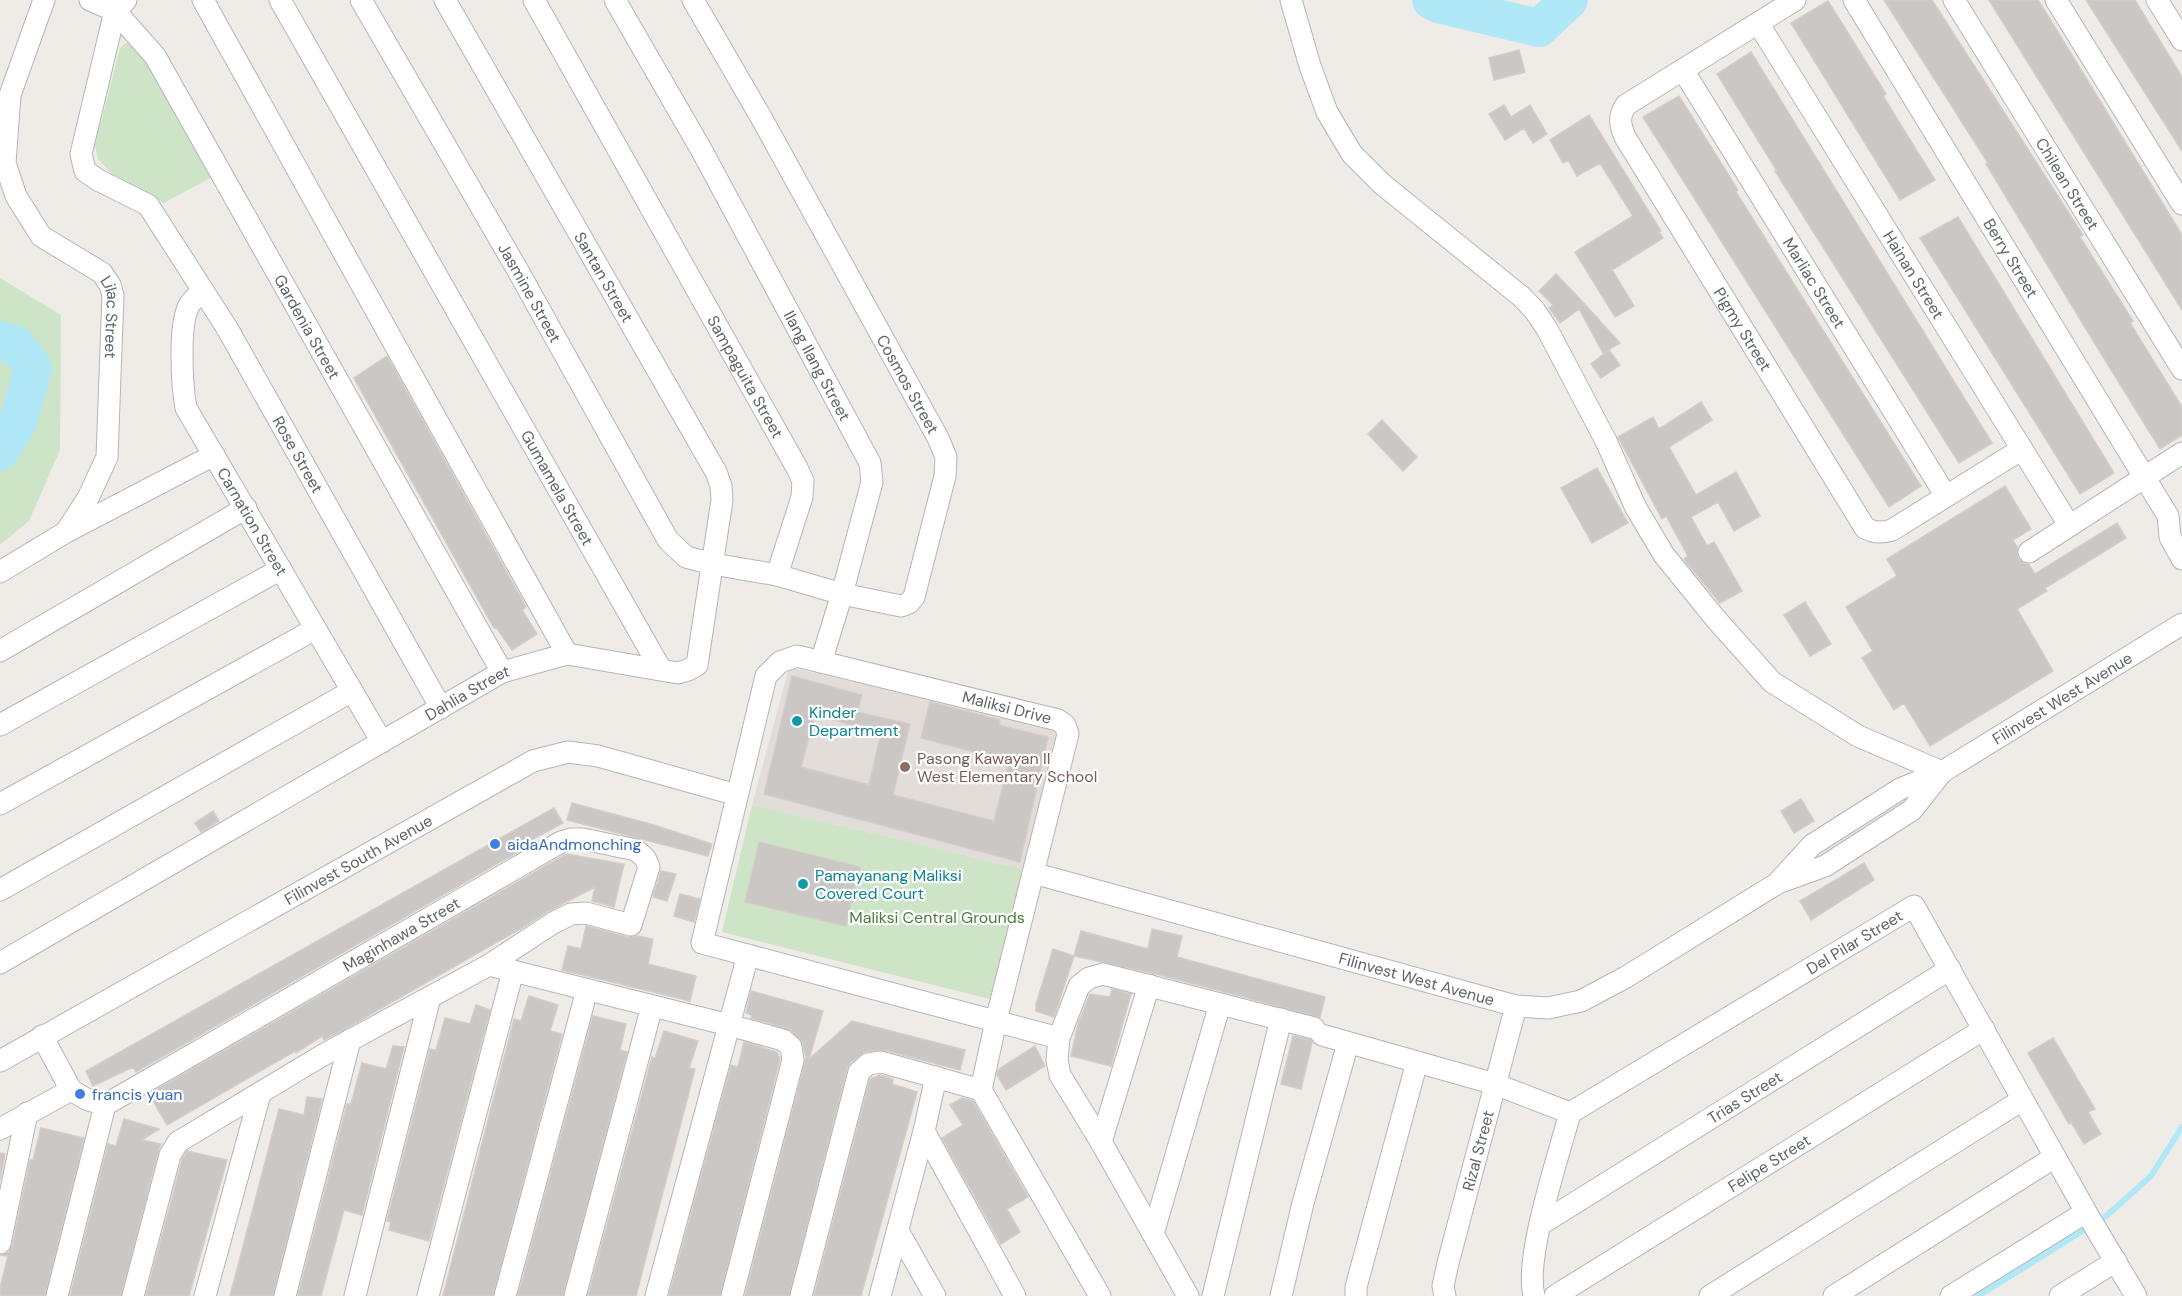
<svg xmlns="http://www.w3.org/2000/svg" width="2182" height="1296" font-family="'DM Sans',sans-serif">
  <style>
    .education { fill: #e2ddd9 }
    .green { fill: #cde4c7 }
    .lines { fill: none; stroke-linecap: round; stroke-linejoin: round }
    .stream { stroke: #b0e8f7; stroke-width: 6 }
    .river { stroke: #b0e8f7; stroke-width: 38 }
    .building { fill: #cbc7c4; stroke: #d4ccc6; stroke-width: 1.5; fill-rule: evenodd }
    .minor-casing { stroke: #b2b6b8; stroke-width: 23 }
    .minor { stroke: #fff; stroke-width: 21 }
    .culture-dot { fill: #0f9aa8; stroke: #fff; stroke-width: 2 }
    .education-dot { fill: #8d6e63; stroke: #fff; stroke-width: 2 }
    .shop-dot { fill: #3f7fe0; stroke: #fff; stroke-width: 2 }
    .labels { text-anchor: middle; stroke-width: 4.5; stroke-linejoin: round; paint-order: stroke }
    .street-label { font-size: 16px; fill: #5f6466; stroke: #fff }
    .culture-label { font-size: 16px; fill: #0d838f; stroke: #fff; text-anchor: start }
    .education-label { font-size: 16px; fill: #785e54; stroke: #fff; text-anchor: start }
    .shop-label { font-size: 16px; fill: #366cbe; stroke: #fff; text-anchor: start }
    .park-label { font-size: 16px; fill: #497f3d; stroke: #fff }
  </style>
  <rect width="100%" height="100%" fill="#efece8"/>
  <path class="education" d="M789,667L1057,729L1023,869L752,805Z"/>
  <path class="green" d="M126,43H136L212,177L164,203L111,173L98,159L95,145L120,48Z
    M0,278L61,315L60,450L29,521L0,545Z
    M752,805L1023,869L990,999L722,932Z"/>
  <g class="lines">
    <path class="stream" d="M1978,1296L2105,1217L2151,1176L2182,1127"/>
    <path class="river" d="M1431,0L1438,4L1539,28L1569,0
      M0,341L15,344L33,368L18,422L0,452"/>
  </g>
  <path class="building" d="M1884,0H1932L2083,235L2080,237L2133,321L2130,323L2182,407V435L2160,449L2097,347L1986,164L1988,163Z
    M1989,0H2038L2045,11L2182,235V310Z
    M2086,0H2135L2182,77V151Z
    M1828,1L1886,94L1883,96L1935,180L1900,200L1791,23Z
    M1519,50L1525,72L1494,80L1489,58Z
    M1751,52L1992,443L1959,463L1775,171H1777L1717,74Z
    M1679,96L1738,190L1736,192L1921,486L1889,507L1643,117Z
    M1504,105L1511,117L1530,105L1547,134L1533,143L1524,128L1505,140L1489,114Z
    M1589,115L1661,231L1659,232L1663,238L1612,270L1634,306L1615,317L1575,252L1633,216L1600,163L1577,176L1568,160L1563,163L1550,140Z
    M1958,217L2114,473L2080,494L1920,238Z
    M1556,274L1580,299L1620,343L1603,353L1579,309L1560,323L1549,308L1553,305L1539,291Z
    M1609,350L1620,365L1601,378L1591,364Z
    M387,356L526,607L522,610L537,634L512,650L496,627L494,628L354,378Z
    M1701,402L1712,420L1669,447L1696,495L1736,472L1760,516L1734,531L1718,502L1691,517L1707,546L1714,542L1742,591L1720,603L1686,562L1684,559L1688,556L1666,516L1662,519L1618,437L1653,417L1659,429Z
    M1382,420L1417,457L1403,471L1368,434Z
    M1597,468L1628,523L1592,543L1561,488Z
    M2005,486L2031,529L2013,540L2017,547L2018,558L2023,563L2029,565L2035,574L2117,523L2126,538L2045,588L2047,591L2017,609L2053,671L1930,746L1904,703L1894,710L1862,658L1873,651L1846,607L1897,576L1887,559Z
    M1805,602L1831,644L1810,656L1784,615Z
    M792,676L862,695L857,712L910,724L893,795L994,821L1009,761L921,738L930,702L1000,720L999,725L1048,737L1020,862L764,794ZM815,715L881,733L869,785L801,767Z
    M1801,799L1814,821L1794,833L1781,811Z
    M572,803L654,825L712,844L708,856L567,820Z
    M554,808L563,823L522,845L528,846L136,1072L133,1067L93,1086L86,1071Z
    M213,811L219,821L201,832L195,823Z
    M759,842L860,867L846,926L745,902Z
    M566,854L624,864L614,907L592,901L595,887L547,912L520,929L345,1029L324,1040L322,1036L296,1053L295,1051L167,1125L149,1094Z
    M1864,863L1874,880L1811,920L1800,901Z
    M661,871L676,874L667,901L653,897Z
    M680,894L700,899L694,922L674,916Z
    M586,926L628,937L638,936L653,939L648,964L696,976L690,1001L562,970L568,946L581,949Z
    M1152,929L1182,936L1177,957L1325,997L1320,1017L1152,973L1074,956L1081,931L1148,949Z
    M1053,949L1074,956L1054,1017L1036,1011V1004Z
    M1112,989L1131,994L1111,1066L1071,1056L1078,1024L1090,994L1110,997Z
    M751,991L823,1011L809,1059L852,1021L965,1050L960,1070L884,1050L865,1052L850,1063L847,1069L789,1296H745L806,1058L803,1044L791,1030L751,1018L752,1015L746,1013Z
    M529,996L558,1005L550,1031L562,1034L493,1296H443L514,1019L521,1021Z
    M476,1005L490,1010L429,1241L389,1230L391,1222L387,1221L430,1049L436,1050L445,1018L470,1024Z
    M593,1016L626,1024L620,1050L627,1052L563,1296H518Z
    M664,1031L698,1041L689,1068L695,1069L636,1296H588L652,1057L655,1058Z
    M1293,1036L1311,1040L1312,1043L1301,1089L1281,1084Z
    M2053,1038L2095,1109L2088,1112L2101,1134L2084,1144L2071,1122L2069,1124L2028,1053Z
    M744,1042L777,1052L780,1059L720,1296H669L731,1065L738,1067Z
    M393,1046L404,1047L362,1215L344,1210L321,1296H298L347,1104H351L362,1063L386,1069Z
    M1035,1046L1045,1066L1006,1090L997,1075L999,1069Z
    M880,1075L893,1079L892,1084L917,1092L861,1296H814L870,1079Z
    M307,1097L322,1099L273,1296H230L279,1109L304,1115Z
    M962,1098L973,1101L1028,1197L1007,1209L1020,1232L1001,1244L942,1138L963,1125L950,1105Z
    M124,1119L159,1129L142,1140L161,1144L158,1152L121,1296H70L108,1144L116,1146Z
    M41,1128L84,1138L45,1296H0V1288L8,1256L0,1255L9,1252L12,1246L30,1160H33Z
    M187,1151L227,1160L189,1296H146L182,1160Z
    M0,1153L5,1154L0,1180Z"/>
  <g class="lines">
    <defs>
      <g id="minor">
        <path id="s1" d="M44,0L10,95L5,163L16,196L41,236L102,273L110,285L113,295L107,457L88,498L66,532"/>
        <path id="s2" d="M90,0L115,11L155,56L502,672"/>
        <path id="s3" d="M126,0L115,11L81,154L85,171L98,180L148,205L227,328L441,708"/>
        <path d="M203,0L567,654"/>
        <path id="s4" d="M280,0L660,668"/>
        <path id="s5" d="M361,0L517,269L668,540L686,557L713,564L777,575L842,594L901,606L909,603L914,597L945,476L946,457L938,438L762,119L693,0"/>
        <path id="s6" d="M534,0L797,468L803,481L802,497L777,575"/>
        <path id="s7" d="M615,0L702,151L870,463L872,482L842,594L821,662"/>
        <path d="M1291,0L1310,66L1327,112L1352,154L1382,184L1522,297L1535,311L1547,329L1606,441L1636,508L1664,555L1715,618L1772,682L1858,736L1942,772"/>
        <path id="s8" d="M1795,0L1626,105C1618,116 1620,125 1625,137L1865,528C1875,533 1882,533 1892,530L2022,449"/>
        <path id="s9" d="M1854,0L2168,516L2170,537L2182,559"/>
        <path id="s10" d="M1954,0L2182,369"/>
        <path d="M2056,0L2182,204"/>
        <path d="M2157,0L2182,40"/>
        <path id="s11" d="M1758,23L2069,525"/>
        <path id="s12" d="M1683,70L1946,496"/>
        <path id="s13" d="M203,290C199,295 193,299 190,304C178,322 182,386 186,408L382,742"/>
        <path d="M2029,552L2182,453"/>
        <path d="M0,572L66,532L214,455"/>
        <path d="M0,651L246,508"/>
        <path d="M0,725L281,569"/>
        <path d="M0,804L315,629"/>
        <path id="s14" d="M1033,873L1516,1006L1548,1008L1581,1001L1626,977L1778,883L1825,866L1912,810L1942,772"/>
        <path id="s15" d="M1780,880L1812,845L1900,789L1942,772L2182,624"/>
        <path d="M0,890L352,691"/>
        <path id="s16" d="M0,963L502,672L567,654L678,673L688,670L697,665L722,500L721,486L716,472L445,0"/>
        <path d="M489,965L729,1025L783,1040L791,1047L793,1060L732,1296"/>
        <path d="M1322,1035L1495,1084L1570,1113"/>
        <path d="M42,1036L71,1090L86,1099L105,1105"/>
        <path id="s17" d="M0,1061L533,761L568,752L598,756L737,795"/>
        <path d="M981,1090L996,1021L1068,734L1065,725L1058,720L797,656L780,662L766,676L702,943C821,974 940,1006 1059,1038"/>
        <path d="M981,1090L1100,1296"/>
        <path id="s18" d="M105,1105L561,842L571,839H583L636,850L645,858L649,867L631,925L586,913L571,914L553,923L489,965L323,1055L178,1142L170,1155L133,1296"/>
        <path id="s19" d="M1570,1113L1914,906L2086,1212L2136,1296"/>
        <path d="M0,1129L71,1090"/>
        <path d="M924,1131L1015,1296"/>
        <path d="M1101,1142L1149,985"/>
        <path id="s20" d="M1541,1224L1950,969"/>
        <path d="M898,1231L935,1296"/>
        <path d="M1153,1234L1220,1004"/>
        <path d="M0,1243L27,1113"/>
        <path d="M57,1296L105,1105"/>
        <path d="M205,1296L260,1094"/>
        <path d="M285,1296L350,1040"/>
        <path d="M355,1296L430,997"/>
        <path d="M428,1296L513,971"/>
        <path d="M505,1296L587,990"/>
        <path d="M575,1296L652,1006"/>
        <path d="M656,1296L748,955"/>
        <path d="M801,1296L859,1072L868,1064L881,1062L981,1090"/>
        <path d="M880,1296L924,1131L936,1077"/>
        <path d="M1188,1296L1101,1142L1060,1075L1057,1060L1059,1038L1079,986L1089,978L1103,974L1314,1028"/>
        <path d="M1213,1296L1281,1019"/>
        <path d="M1281,1296L1303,1203L1348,1043"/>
        <path d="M1356,1296V1287L1417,1062"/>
        <path id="s21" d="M1445,1296L1443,1286L1448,1263L1516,1006"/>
        <path d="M1534,1296C1524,1257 1559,1155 1570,1113"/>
        <path id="s22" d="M1555,1296L1984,1029"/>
        <path d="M1710,1296L2022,1100"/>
        <path d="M1834,1296L2055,1157"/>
        <path d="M1951,1296L2086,1212"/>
        <path d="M2060,1296L2116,1261"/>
      </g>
    </defs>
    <use href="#minor" class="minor-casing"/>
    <use href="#minor" class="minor"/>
  </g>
  <g class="culture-dot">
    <circle cx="797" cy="721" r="6"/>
    <circle cx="803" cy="884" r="6"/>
  </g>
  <circle class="education-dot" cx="905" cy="767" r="6"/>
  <g class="shop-dot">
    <circle cx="495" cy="844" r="6"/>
    <circle cx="80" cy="1094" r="6"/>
  </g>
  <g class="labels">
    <g class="street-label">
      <text dy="6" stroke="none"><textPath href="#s10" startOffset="216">Chilean Street</textPath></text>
      <text dy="6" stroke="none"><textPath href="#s9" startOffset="302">Berry Street</textPath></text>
      <text dy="6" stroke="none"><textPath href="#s11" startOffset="296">Hainan Street</textPath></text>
      <text transform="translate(604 277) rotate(60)" y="6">Santan Street</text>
      <text dy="6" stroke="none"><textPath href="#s12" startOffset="250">Marliac Street</textPath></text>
      <text dy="6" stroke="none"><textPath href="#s5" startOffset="338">Jasmine Street</textPath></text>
      <text dy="6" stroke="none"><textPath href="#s1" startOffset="369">Lilac Street</textPath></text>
      <text dy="6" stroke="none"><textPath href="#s2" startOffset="398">Gardenia Street</textPath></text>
      <text dy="6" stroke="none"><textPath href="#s8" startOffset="458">Pigmy Street</textPath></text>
      <text dy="6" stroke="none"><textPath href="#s7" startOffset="418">Ilang Ilang Street</textPath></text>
      <text dy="6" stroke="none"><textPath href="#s6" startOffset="432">Sampaguita Street</textPath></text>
      <text transform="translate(908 384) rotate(61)" y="6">Cosmos Street</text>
      <text dy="6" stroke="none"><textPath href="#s3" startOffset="543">Rose Street</textPath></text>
      <text dy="6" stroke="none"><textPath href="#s4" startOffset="561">Gumamela Street</textPath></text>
      <text dy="6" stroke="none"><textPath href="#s13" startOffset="256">Carnation Street</textPath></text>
      <text dy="6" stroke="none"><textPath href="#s16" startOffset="540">Dahlia Street</textPath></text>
      <text dy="6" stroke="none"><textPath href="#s15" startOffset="338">Filinvest West Avenue</textPath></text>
      <text transform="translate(1007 707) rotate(14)" y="6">Maliksi Drive</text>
      <text dy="6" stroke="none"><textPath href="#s17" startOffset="411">Filinvest South Avenue</textPath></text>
      <text dy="6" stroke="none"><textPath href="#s18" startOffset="342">Maginhawa Street</textPath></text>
      <text dy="6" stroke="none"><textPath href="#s19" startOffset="332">Del Pilar Street</textPath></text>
      <text dy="6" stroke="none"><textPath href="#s14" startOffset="398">Filinvest West Avenue</textPath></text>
      <text dy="6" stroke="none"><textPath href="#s20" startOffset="240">Trias Street</textPath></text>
      <text dy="6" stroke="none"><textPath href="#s21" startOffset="150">Rizal Street</textPath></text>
      <text dy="6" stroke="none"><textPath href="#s22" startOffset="252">Felipe Street</textPath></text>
    </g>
    <g class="culture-label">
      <text x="809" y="718">Kinder<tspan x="809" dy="18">Department</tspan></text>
      <text x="815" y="881">Pamayanang Maliksi<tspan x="815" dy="18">Covered Court</tspan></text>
    </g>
    <g class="education-label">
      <text x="917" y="764">Pasong Kawayan II<tspan x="917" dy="18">West Elementary School</tspan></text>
    </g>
    <g class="shop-label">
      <text x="507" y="850">aidaAndmonching</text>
      <text x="92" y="1100">francis yuan</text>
    </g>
    <g class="park-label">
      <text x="937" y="923">Maliksi Central Grounds</text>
    </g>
  </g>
</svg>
